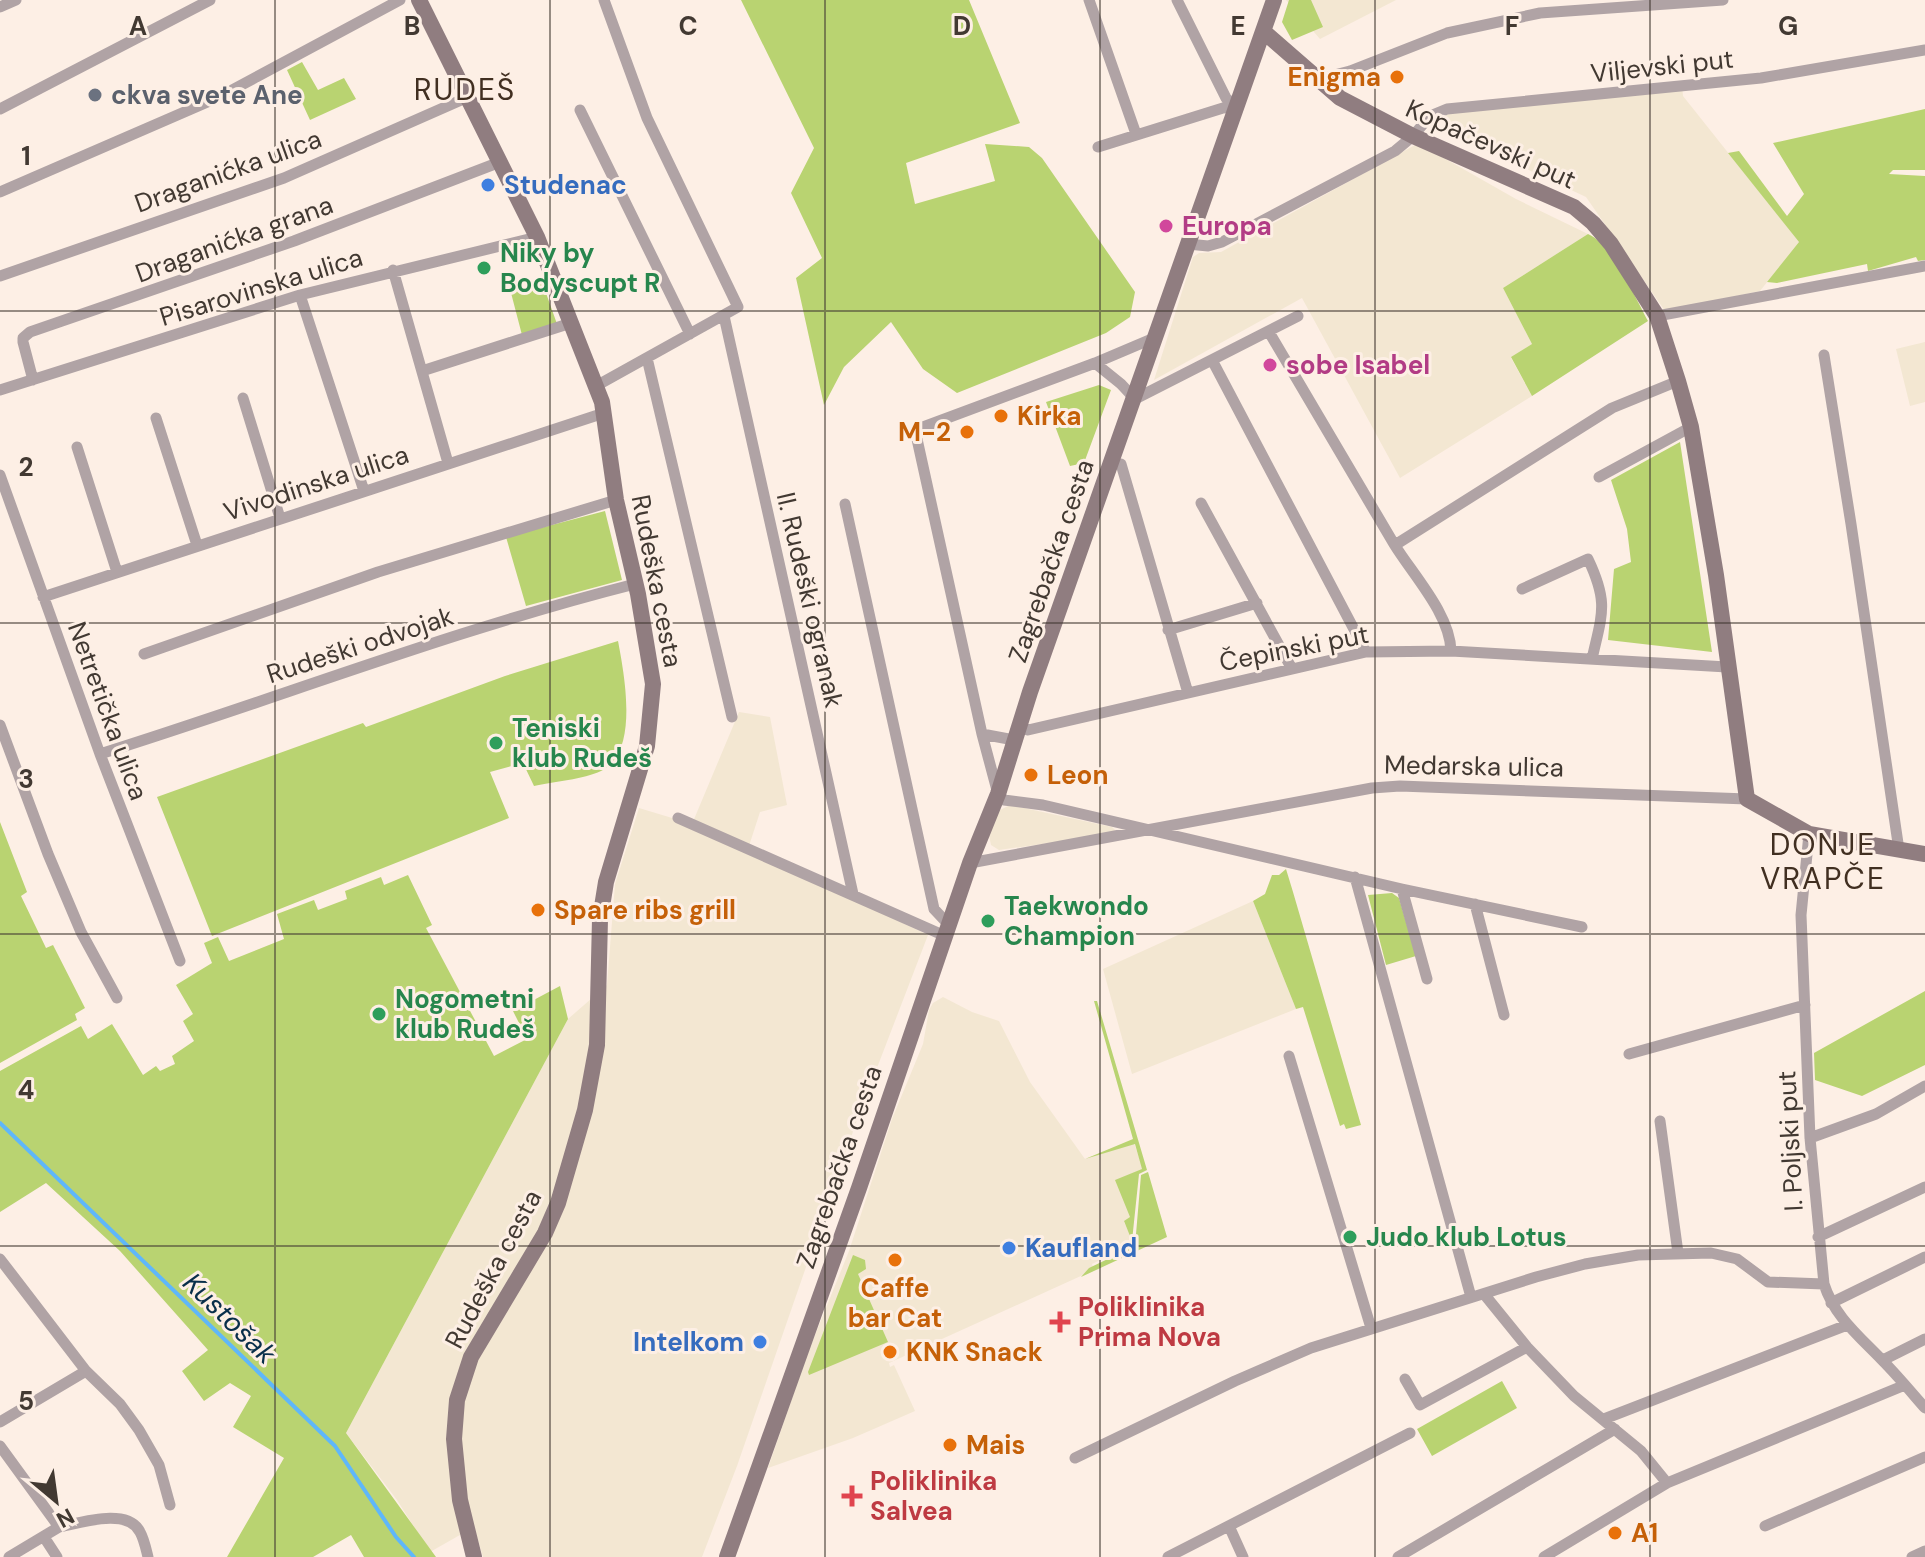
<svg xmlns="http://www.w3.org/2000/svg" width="1925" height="1557" font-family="'DM Sans',sans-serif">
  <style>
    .commercial { fill: #f3e7d2 }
    .green { fill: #b9d371 }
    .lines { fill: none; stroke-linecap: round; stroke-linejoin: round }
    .stream { stroke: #5fb7fa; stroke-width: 4 }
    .street { stroke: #b0a3a5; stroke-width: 11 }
    .secondary { stroke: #907d80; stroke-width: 16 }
    .grid { fill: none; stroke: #423932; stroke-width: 2; stroke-opacity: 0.55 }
    .food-dot { fill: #e8710a; stroke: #fdefe5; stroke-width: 3 }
    .worship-dot { fill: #6b7280; stroke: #fdefe5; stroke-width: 3 }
    .shop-dot { fill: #3f7fe0; stroke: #fdefe5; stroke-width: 3 }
    .hotel-dot { fill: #d1479c; stroke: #fdefe5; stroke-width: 3 }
    .leisure-dot { fill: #2e9e5b; stroke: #fdefe5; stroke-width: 3 }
    .health-dot { fill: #e0444e; stroke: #fdefe5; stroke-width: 3 }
    .labels { text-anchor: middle; stroke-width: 6; stroke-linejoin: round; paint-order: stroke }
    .street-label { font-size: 26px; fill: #423932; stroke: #fdefe5 }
    .food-label { font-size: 26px; font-weight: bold; fill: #c56008; stroke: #fdefe5; text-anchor: start }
    .worship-label { font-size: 26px; font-weight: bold; fill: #5b616d; stroke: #fdefe5; text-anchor: start }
    .shop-label { font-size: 26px; font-weight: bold; fill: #366cbe; stroke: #fdefe5; text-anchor: start }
    .hotel-label { font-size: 26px; font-weight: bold; fill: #b23c85; stroke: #fdefe5; text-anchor: start }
    .leisure-label { font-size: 26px; font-weight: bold; fill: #27864d; stroke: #fdefe5; text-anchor: start }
    .health-label { font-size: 26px; font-weight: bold; fill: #be3a42; stroke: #fdefe5; text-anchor: start }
    .water-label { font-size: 28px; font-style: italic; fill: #092f4a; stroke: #fdefe5 }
    .quarter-label { font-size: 30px; letter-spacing: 2px; fill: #412f21; stroke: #fdefe5 }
    .grid-label { font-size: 26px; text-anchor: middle; font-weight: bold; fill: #423932; stroke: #fdefe5; stroke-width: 6; stroke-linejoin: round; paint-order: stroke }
  </style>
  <rect width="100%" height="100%" fill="#fdefe5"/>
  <path class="commercial" d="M1286,0H1396L1320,39Z
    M1682,85L1683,96L1799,242L1760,291L1665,311L1586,197L1450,133L1440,114Z
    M1415,145H1421L1516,199L1588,234L1503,288L1532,344L1511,358L1532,396L1400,478L1302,298L1154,380L1193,257L1199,253L1221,252Z
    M1925,342V402L1910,406L1896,349Z
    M739,712L770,717L787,805L760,812L748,849L928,935L857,1120L737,1466L702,1557H483L474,1527L430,1552L397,1500L346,1433L568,1019L607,985L615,884L639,808L692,824Z
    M1010,805L1112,827L1116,831L1114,834L999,850L991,845L989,835L998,811Z
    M1253,901L1296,1009L1132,1074L1103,969Z
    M943,997L972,1012L999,1021L1030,1082L1085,1159L1134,1143L1143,1169L1116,1181L1131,1217L1124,1222L1134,1243L1092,1264L1094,1270L889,1363L890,1367L894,1365L915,1411L853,1438L768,1468L807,1355L849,1251L892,1119L923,1044L929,1010L933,1003Z"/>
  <path class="green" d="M741,0H969L1020,123L906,163L915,204L995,181L985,144L1029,147L1042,158L1135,292L1130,317L1106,333L957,393L923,369L891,322L844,367L824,405L796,278L822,258L791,193L814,148Z
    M1289,0H1311L1323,27L1292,40L1282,22Z
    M302,62L318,90L344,78L356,99L310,120L287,70Z
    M1925,109V170H1893L1889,174L1925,176V260L1918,261L1916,257L1868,271L1867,264L1777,283L1767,282L1799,242L1728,153L1739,151L1787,216L1804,194L1773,143Z
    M1588,234C1611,243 1636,299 1648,321L1532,396L1511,357L1532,344L1503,288Z
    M541,279L557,324L522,335L510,289Z
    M1099,385L1111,390L1084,463L1070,466L1046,402Z
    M1680,442L1712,652L1608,640L1614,569L1631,562L1627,529L1611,480Z
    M605,511L622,580L526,606L506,537Z
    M618,641C624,673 640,753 601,771C584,779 553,782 534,786L523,763L490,772L509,818L212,936L157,797L363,723L366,727L505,676Z
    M0,822L27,892L21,896L46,948L53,945L85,1008L75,1014L77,1020L0,1063Z
    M1286,869L1293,892L1361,1125L1346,1129L1344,1124L1340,1126L1303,1007L1296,1009L1253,901L1265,894L1272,875H1279Z
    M408,875L432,925L426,928L494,1056L527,1039L513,1011L560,986L568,1019L346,1433L436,1557H364L351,1535L313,1557H227L284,1458L233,1427L251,1396L230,1383L204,1401L182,1371L208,1350L120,1251L46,1183L0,1212V1071L81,1026L88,1039L112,1024L143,1075L156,1066L160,1071L175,1064L172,1056L194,1041L183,1021L193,1014L176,985L212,963L204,943L218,937L229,961L284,939L277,914L314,900L318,910L347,899L345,891L381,877L384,885Z
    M1392,893L1399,898L1416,956L1386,965L1368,895Z
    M1925,991V1065L1862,1096L1815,1080L1814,1053Z
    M1094,1001H1097L1147,1170L1139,1174L1132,1241L1124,1221L1130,1217L1115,1180L1142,1169L1135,1144L1085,1159L1133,1139Z
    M1148,1172L1167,1237L1081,1277L1089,1268L1135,1246L1141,1175Z
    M853,1255L865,1260L866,1269L858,1274L888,1342L809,1375L808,1372Z
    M1502,1381L1517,1408L1432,1456L1417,1429Z"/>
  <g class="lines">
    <path class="stream" d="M0,1123L335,1446L396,1537L414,1557"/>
    <path class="street" d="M1089,0L1136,134
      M1177,0L1226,98L1235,107
      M0,7L16,0
      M1319,79L1350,71L1447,33L1540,13L1723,0
      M0,109L210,0
      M580,110L690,334
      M1098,147L1223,108L1235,107
      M0,192L219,97L400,0
      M1188,244L1208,246L1222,242L1395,151L1413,136L1430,116L1447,109L1761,78L1925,50
      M393,270L448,463
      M0,276L284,178L468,97
      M300,295L364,491
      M724,316L853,894
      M1657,316L1925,266
      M1269,332C1311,402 1352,474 1394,544C1413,575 1450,614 1451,651
      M1824,355L1851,524L1899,850
      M647,358L732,717
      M1212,360L1366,652
      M1095,363L1121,384L1135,399L1298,316
      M422,371L571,323
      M33,380L23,342V338L30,332L294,241L500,162
      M596,386L738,307L647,118L604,0
      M0,390L300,295L537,237
      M243,398L280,518
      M156,418L197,545
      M77,447L117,572
      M1121,464L1188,693
      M0,475L100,754L180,961
      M1599,477L1691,427
      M1201,503L1292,669
      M845,504L934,909L949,925
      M1395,545L1612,408L1678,381
      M1522,589L1588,559C1609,603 1602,614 1592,659
      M43,597L604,413
      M1168,630L1257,603
      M144,654L378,572L616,500
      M0,725L48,854L81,932L117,998
      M1019,727L1028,730L1366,652L1451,651L1727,667
      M982,734L915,430L1095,363L1154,338
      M1014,740L982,734L998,794L1004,800L1043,805L1402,889L1582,927
      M100,754C279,698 453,630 635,584
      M678,818L945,936
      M1809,834L1801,915L1810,1138L1824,1284C1834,1316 1859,1336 1882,1360C1897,1375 1911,1392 1925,1408
      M970,863L1372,788L1400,786L1747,799
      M1355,877L1471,1297
      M1402,889L1427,979
      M1475,904L1504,1015
      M1629,1054L1805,1005
      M1289,1056L1371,1328
      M1660,1121L1678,1253
      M1810,1138L1876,1114L1925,1086
      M1818,1237L1925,1187
      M0,1259L86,1371L120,1404L139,1430L159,1465L170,1505
      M1484,1294L1527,1347L1574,1396L1641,1451L1667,1483
      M1831,1303L1925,1257
      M1883,1360L1925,1339
      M1405,1379L1420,1405L1527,1347
      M1604,1419L1847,1325
      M0,1422L86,1371
      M0,1446L59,1527L9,1557
      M1075,1458L1235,1381L1311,1348L1536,1277L1585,1264L1638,1255L1711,1253L1737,1259L1768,1282L1824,1284
      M1229,1526L1243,1557
      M1765,1526L1925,1457
      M59,1527C80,1523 128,1507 140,1532C144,1539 146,1549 148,1557
      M44,1537L57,1557
      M1168,1557L1410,1433
      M1398,1557L1615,1429
      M1544,1557L1667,1483L1905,1385
      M1912,1557L1925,1551"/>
    <path class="secondary" d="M419,0L537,237L602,402L616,500L638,594L653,684L647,746L606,882L600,919L597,1045L585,1110L558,1203L545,1233L471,1357L457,1400L454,1439L460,1500L474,1557
      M1263,31L1340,98L1413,136L1574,207L1593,223L1611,244L1657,316L1678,381L1691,427L1716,575L1747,799L1809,834L1925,854
      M727,1557L859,1188L970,863L998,794L1030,692L1274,0"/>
  </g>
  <path class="grid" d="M275,0V1557M550,0V1557M825,0V1557M1100,0V1557M1375,0V1557M1650,0V1557M0,311H1925M0,623H1925M0,934H1925M0,1246H1925"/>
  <g class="food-dot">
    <circle cx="1397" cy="77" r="8"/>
    <circle cx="1001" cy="416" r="8"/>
    <circle cx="967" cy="432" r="8"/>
    <circle cx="1031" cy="775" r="8"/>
    <circle cx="538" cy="910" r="8"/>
    <circle cx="895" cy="1260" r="8"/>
    <circle cx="890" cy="1352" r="8"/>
    <circle cx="950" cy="1445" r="8"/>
    <circle cx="1615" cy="1533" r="8"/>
  </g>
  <circle class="worship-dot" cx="95" cy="95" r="8"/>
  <g class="shop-dot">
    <circle cx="488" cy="185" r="8"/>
    <circle cx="1009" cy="1248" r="8"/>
    <circle cx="760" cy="1342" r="8"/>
  </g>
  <g class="hotel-dot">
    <circle cx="1166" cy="226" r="8"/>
    <circle cx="1270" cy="365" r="8"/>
  </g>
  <g class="leisure-dot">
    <circle cx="484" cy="268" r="8"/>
    <circle cx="496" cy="743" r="8"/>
    <circle cx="988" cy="921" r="8"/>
    <circle cx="379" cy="1014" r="8"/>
    <circle cx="1350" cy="1237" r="8"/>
  </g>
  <g class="health-dot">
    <path d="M1056 1310h8v8h8v8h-8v8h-8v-8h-8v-8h8z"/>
    <path d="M848 1484h8v8h8v8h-8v8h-8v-8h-8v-8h8z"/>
  </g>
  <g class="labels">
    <g class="street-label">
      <text transform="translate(1662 66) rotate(-6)" y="9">Viljevski put</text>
      <text transform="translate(1491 144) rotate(24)" y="9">Kopačevski put</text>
      <text transform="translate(228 171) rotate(-20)" y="9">Draganićka ulica</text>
      <text transform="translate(234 239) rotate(-20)" y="9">Draganićka grana</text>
      <text transform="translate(261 287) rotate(-17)" y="9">Pisarovinska ulica</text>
      <text transform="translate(316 483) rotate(-18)" y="9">Vivodinska ulica</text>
      <text transform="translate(1051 561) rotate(-71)" y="9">Zagrebačka cesta</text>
      <text transform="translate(657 581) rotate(79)" y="9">Rudeška cesta</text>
      <text transform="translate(810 600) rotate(77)" y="9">II. Rudeški ogranak</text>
      <text transform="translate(360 645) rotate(-18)" y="9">Rudeški odvojak</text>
      <text transform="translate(1294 648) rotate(-11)" y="9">Čepinski put</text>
      <text transform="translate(108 711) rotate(70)" y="9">Netretička ulica</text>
      <text transform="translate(1474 766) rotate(1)" y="9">Medarska ulica</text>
      <text transform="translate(1790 1141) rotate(-93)" y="9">I. Poljski put</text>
      <text transform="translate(839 1167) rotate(-71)" y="9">Zagrebačka cesta</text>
      <text transform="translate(493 1269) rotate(-62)" y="9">Rudeška cesta</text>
    </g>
    <g class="food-label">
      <text x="1381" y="86" text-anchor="end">Enigma</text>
      <text x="1017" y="425">Kirka</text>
      <text x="951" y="441" text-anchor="end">M-2</text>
      <text x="1047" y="784">Leon</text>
      <text x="554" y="919">Spare ribs grill</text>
      <text x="895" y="1297" text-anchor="middle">Caffe<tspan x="895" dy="30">bar Cat</tspan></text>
      <text x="906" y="1361">KNK Snack</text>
      <text x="966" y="1454">Mais</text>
      <text x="1631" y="1542">A1</text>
    </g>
    <g class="worship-label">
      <text x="111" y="104">ckva svete Ane</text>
    </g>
    <g class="shop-label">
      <text x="504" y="194">Studenac</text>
      <text x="1025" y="1257">Kaufland</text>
      <text x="744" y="1351" text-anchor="end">Intelkom</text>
    </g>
    <g class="hotel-label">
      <text x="1182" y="235">Europa</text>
      <text x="1286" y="374">sobe Isabel</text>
    </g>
    <g class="leisure-label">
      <text x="500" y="262">Niky by<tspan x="500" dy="30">Bodyscupt R</tspan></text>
      <text x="512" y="737">Teniski<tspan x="512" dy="30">klub Rudeš</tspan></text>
      <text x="1004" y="915">Taekwondo<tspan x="1004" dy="30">Champion</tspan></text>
      <text x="395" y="1008">Nogometni<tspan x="395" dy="30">klub Rudeš</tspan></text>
      <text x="1366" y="1246">Judo klub Lotus</text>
    </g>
    <g class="health-label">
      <text x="1078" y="1316">Poliklinika<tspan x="1078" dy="30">Prima Nova</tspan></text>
      <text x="870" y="1490">Poliklinika<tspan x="870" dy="30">Salvea</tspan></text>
    </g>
    <g class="water-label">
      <text transform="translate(230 1318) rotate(44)" y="10">Kustošak</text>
    </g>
    <g class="quarter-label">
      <text x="465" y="100">RUDEŠ</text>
      <text x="1823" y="855">DONJE<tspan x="1823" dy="34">VRAPČE</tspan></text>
    </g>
  </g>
  <g class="grid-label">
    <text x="138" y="35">A</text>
    <text x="412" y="35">B</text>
    <text x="688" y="35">C</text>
    <text x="962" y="35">D</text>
    <text x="1238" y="35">E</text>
    <text x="1512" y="35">F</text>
    <text x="1788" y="35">G</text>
    <text x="26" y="165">1</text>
    <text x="26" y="476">2</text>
    <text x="26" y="788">3</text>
    <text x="26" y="1099">4</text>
    <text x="26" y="1410">5</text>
  </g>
  <g transform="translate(56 1501) rotate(151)" stroke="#fdefe5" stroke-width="6" paint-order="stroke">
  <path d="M0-6L14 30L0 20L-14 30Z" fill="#423932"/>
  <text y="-12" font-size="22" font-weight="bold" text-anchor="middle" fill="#423932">N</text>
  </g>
</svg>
